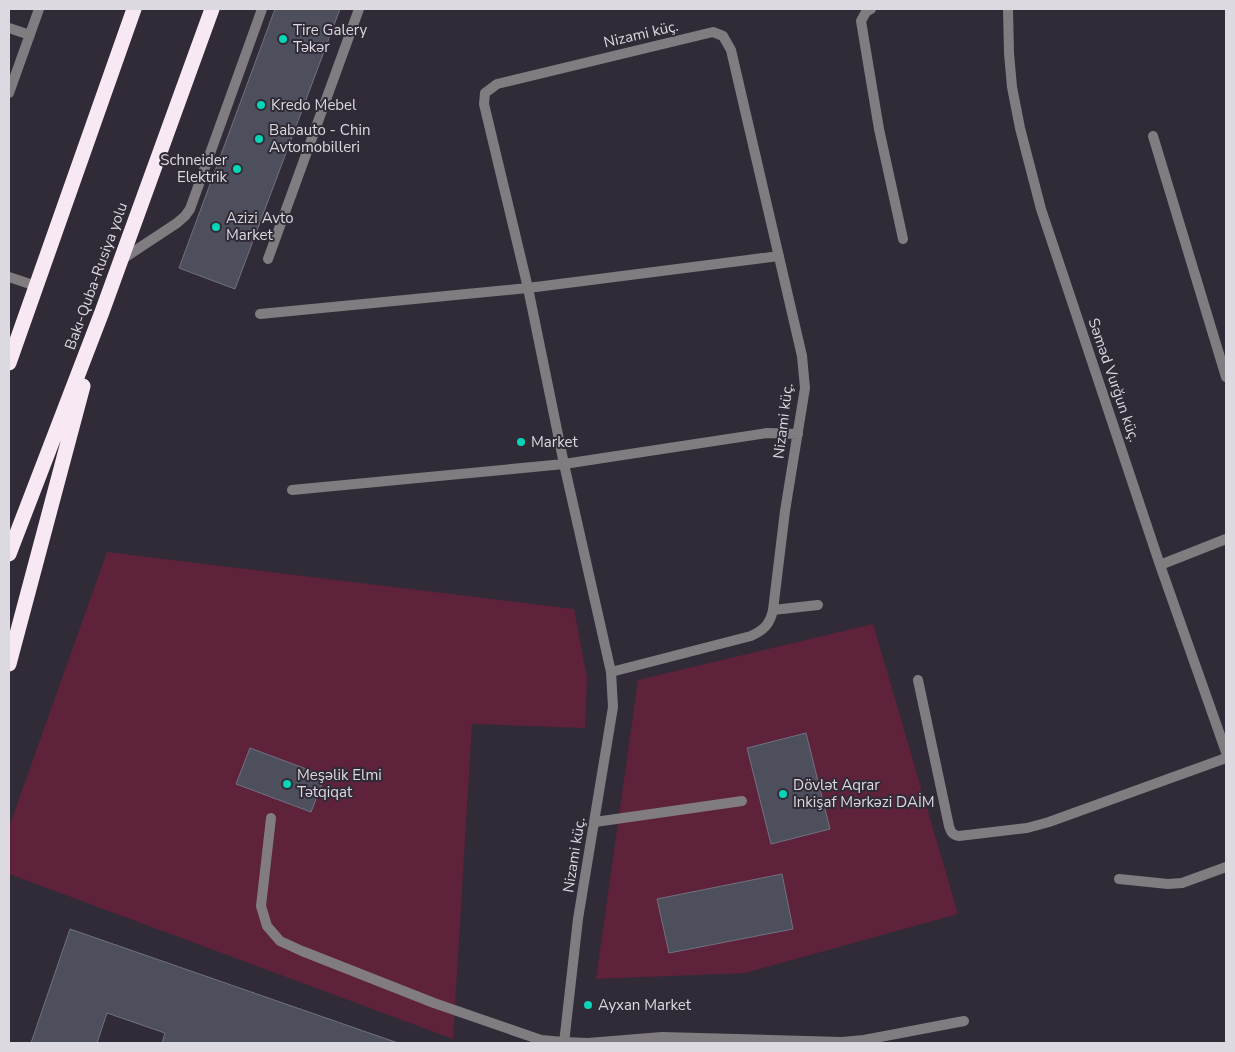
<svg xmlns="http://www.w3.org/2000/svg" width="1235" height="1052" font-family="'Nunito Sans',sans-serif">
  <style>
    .green { fill: #5e223b }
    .building { fill: #4d4f5c; stroke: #707280 }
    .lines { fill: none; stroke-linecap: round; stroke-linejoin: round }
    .lane { stroke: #817c80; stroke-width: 10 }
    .street { stroke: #817c80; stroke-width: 10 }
    .highway { stroke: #f7e8f4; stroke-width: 15 }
    .poi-dot { fill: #04d5b6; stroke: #312b37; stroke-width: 2 }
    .labels { text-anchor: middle; stroke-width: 4; stroke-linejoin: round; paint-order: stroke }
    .poi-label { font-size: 15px; fill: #ddd9e1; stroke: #312b37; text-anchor: start }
    .street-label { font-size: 15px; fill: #ddd9e1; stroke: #312b37 }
  </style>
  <rect width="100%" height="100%" fill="#312b37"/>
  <path class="green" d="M107,552L574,609L587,678L585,728L472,724L453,1039L9,874V827Z
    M873,624L958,914L745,973L596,979L638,680Z"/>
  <path class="building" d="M275,9H340L235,289L179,268Z
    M806,733L830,829L771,844L747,748Z
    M250,748L325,776L311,812L236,784Z
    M782,874L793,929L669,953L657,899Z
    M70,929L398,1043H162L165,1033L107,1013L97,1043H31Z"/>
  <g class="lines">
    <path class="lane" d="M268,259L359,9
      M121,260L177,223L185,216L190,209L262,9
      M271,818L261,906L267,926L280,941L302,951L434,1003L541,1040L564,1042
      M595,822L742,801"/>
    <path class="street" d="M871,9L866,12L861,21L879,129L903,239
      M1008,9L1009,53L1012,87L1020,128L1041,209L1160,565L1226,752
      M9,28L30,35
      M9,93L39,9
      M1153,136L1226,377
      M9,277L36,286
      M260,314L528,288L779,256
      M292,490L564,464L767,433L798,434
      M1160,565L1226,539
      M773,610L818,605
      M918,680L949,826C951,832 952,835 959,836L1027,828L1049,822L1226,758
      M1119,879L1168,884L1182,883L1226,867
      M564,1042L588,1043L662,1037L842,1042L864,1040L964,1021
      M564,1043L578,919L613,707L611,672L564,464L528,288L484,104L485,93L497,84L713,32L723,36L731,50L802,356L805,388L785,511L773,610C770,624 764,630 751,636L611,672"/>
    <path class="highway" d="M9,363L134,9
      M9,554L102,312L212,9
      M9,664L83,386"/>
  </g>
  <g class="poi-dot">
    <circle cx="283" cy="39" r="5"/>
    <circle cx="261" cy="105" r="5"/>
    <circle cx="259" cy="139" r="5"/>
    <circle cx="237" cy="169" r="5"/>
    <circle cx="216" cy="227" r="5"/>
    <circle cx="521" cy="442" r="5"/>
    <circle cx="287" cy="784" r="5"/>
    <circle cx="783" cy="794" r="5"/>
    <circle cx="588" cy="1005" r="5"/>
  </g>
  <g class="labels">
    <g class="poi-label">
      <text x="293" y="35">Tire Galery<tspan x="293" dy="17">Təkər</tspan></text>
      <text x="271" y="110">Kredo Mebel</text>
      <text x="269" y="135">Babauto - Chin<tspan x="269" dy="17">Avtomobilleri</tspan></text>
      <text x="227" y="165" text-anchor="end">Schneider<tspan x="227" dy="17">Elektrik</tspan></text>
      <text x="226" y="223">Azizi Avto<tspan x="226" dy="17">Market</tspan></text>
      <text x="531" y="447">Market</text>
      <text x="297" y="780">Meşəlik Elmi<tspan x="297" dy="17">Tətqiqat</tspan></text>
      <text x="793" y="790">Dövlət Aqrar<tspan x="793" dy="17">Inkişaf Mərkəzi DAİM</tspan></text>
      <text x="598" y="1010">Ayxan Market</text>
    </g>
    <g class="street-label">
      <text transform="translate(641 34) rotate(-13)" y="5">Nizami küç.</text>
      <text transform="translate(96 276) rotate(-70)" y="5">Bakı-Quba-Rusiya yolu</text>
      <text transform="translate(1114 380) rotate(71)" y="5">Səməd Vurğun küç.</text>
      <text transform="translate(783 421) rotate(-83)" y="5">Nizami küç.</text>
      <text transform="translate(574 855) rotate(-81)" y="5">Nizami küç.</text>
    </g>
  </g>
  <rect width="1235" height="1052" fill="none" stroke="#ddd9e1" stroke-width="20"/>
</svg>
